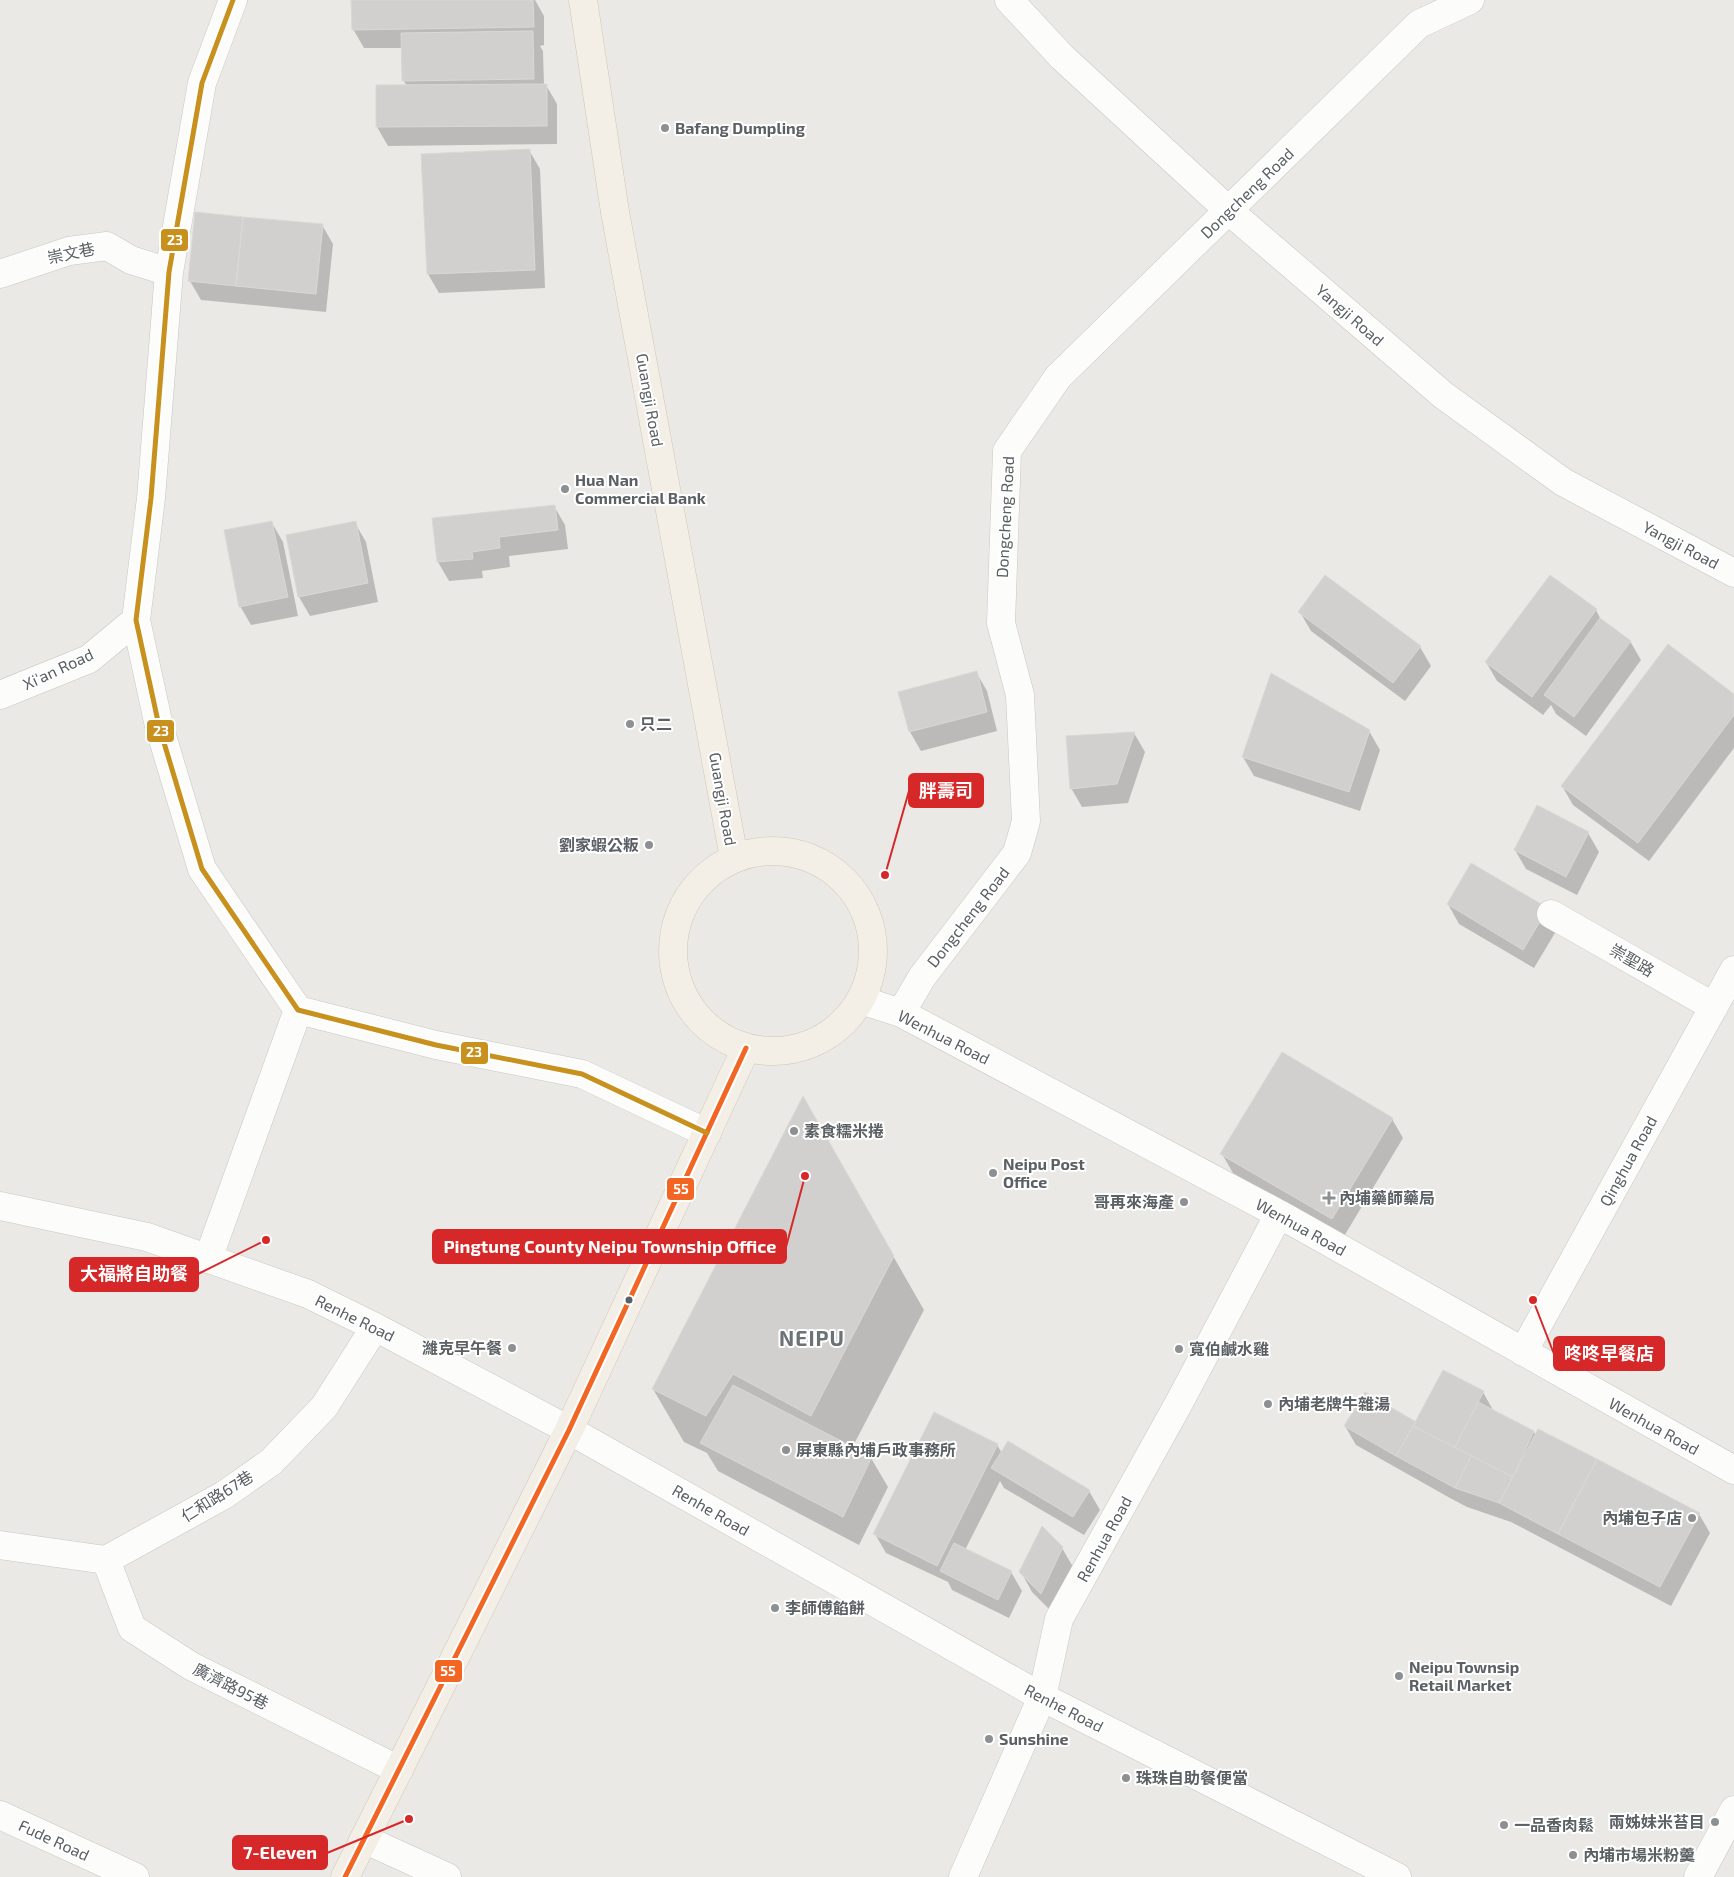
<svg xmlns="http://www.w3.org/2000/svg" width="1734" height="1877" font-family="'Exo 2','Noto Sans TC',sans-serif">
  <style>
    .shadow { fill: #0003 }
    .building { fill: #d2d0cf; stroke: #dad8d5 }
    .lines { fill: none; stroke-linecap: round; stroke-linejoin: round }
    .minor-casing { stroke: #c6c7c7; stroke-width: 29 }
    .major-casing { stroke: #d3c6b3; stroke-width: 29 }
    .minor { stroke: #fcfcfb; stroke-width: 28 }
    .major { stroke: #f3efe7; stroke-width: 28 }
    .bus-1-casing { stroke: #fff; stroke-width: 9 }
    .bus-2-casing { stroke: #fff; stroke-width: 9 }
    .bus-1 { stroke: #f26522; stroke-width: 5 }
    .bus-2 { stroke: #c8911e; stroke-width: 5 }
    .poi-dot { fill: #8d9092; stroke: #fff; stroke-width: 2 }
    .bus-dot { fill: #5b6064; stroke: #fff; stroke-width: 2 }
    .labels { text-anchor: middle; stroke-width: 4; stroke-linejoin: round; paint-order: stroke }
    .poi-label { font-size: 16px; font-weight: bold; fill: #5b6064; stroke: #fff; text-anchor: start }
    .street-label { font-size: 16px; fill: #5b6064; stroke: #fff }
    .district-label { font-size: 21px; font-weight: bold; letter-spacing: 1px; fill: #6c7276; stroke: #fff }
    .leader { fill: none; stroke: #d62828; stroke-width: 2 }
    .callout-dot { fill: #d62828; stroke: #fff; stroke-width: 2 }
    .callout { fill: #d62828; stroke: #d62828; stroke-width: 2 }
    .callout-label { font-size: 18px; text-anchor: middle; font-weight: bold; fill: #fff }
    .line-badge { stroke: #fff; stroke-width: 2 }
    .badge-label { font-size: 14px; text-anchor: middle; font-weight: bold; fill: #fff }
  </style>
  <rect width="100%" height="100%" fill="#ebe9e6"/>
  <path class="shadow" d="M352,0H535L544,16V45L540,46L543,51L544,85H546L557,104V144L388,146L377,127L407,86L403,80V48H364L353,29Z
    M529,150L540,169L545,288L439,293L428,274Z
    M322,225L333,244L326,312L201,300L190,281Z
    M554,506L565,525L568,549L509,556L510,567L482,571L483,578L449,581L438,562L433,519Z
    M272,523L283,542L298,616L251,625L240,606Z
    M355,523L366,542L378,602L310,616L299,597L287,536Z
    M1596,610L1602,622L1630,641L1641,660L1586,736L1556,714L1551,705L1543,715L1497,681L1486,662Z
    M1300,612L1420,647L1431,666L1405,701L1311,631Z
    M976,672L987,691L997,731L921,751L910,732L900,692Z
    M1271,675L1369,731L1380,750L1360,811L1254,776L1243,757Z
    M1734,695V748L1649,861L1573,805L1562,786Z
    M1134,733L1145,752L1128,803L1082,807L1071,788Z
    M1538,807L1588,833L1599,852L1577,895L1526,869L1515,850Z
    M1472,865L1558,928L1534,968L1459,924L1448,904Z
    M1392,1119L1403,1138L1343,1238L1233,1173L1222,1154Z
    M833,1151L924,1310L852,1448L871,1458L888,1487L859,1545L718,1471L707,1453L684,1442L653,1389Z
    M1483,1392L1494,1412L1534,1432L1536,1436L1699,1514L1710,1533L1671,1606L1511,1522L1467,1507L1450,1498L1356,1445L1345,1426L1416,1423Z
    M997,1445L1002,1453L1089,1491L1100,1510L1084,1535L1004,1488L1000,1481L965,1550L1011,1572L1022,1591L1009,1618L952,1590L948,1582L886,1553L875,1534Z
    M1062,1548L1073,1567L1052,1612L1032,1592L1021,1572Z"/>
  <path class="building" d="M351,0H533L534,27L352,30Z
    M533,31L534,79L402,81L401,33Z
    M547,84V126L376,127V85Z
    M530,149L535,270L427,274L421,154Z
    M195,212L243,217L236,286L188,281Z
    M243,217L323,224L316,294L236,286Z
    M555,505L558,530L499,537L500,548L472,552L473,559L437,562L432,518Z
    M272,521L288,597L239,607L224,530Z
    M356,521L368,583L298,597L286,535Z
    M1325,575L1421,646L1393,683L1298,612Z
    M1550,575L1597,609L1532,697L1485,662Z
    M1600,618L1631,641L1574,717L1544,695Z
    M1668,644L1734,694V715L1638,843L1561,786Z
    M977,671L987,712L909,732L898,692Z
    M1271,673L1370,730L1349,792L1242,757Z
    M1135,732L1117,784L1070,789L1066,736Z
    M1537,805L1589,832L1566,877L1514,850Z
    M1471,863L1548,908L1523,950L1447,904Z
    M1282,1052L1393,1118L1332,1219L1220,1154Z
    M803,1096L894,1256L811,1416L733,1374L706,1416L652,1389Z
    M1443,1370L1484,1391L1455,1447L1413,1426Z
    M733,1385L872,1457L843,1517L700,1443Z
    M1365,1392L1416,1422L1396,1456L1344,1426Z
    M1478,1402L1534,1431L1513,1477L1455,1447Z
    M934,1412L998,1444L937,1566L873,1534Z
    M1413,1426L1471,1456L1455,1488L1396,1456Z
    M1538,1429L1597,1459L1558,1534L1499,1503Z
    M1008,1441L1090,1490L1073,1517L991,1468Z
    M1471,1456L1513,1477L1499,1503L1455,1488Z
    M1597,1459L1700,1513L1660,1587L1558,1534Z
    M1042,1526L1063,1547L1041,1594L1019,1572Z
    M954,1543L1012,1571L998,1600L940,1571Z"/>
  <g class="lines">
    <defs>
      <path id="minor" d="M233,0L202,83L169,272L151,498L136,620L159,726L202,869L298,1010L436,1045L582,1074L707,1133
        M1009,0L1062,57L1228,210L1443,395L1563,482L1734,573
        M0,274L69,251L107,246L131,260L169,272
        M0,695L89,659L136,620
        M1551,914L1714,1007
        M861,1000L901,1013L1279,1214L1734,1470
        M901,1013L922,977L1017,853L1026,821L1020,695L1001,623L1007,451L1058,377L1419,24L1470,0
        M0,1206L147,1237L308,1294L375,1327L569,1430L1042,1697L1397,1877
        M208,1259L298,1010
        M1523,1352L1734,970
        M0,1545L106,1560L224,1495L271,1462L324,1407L375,1327
        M106,1560L132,1628L191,1666L399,1770
        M0,1815L135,1877
        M364,1839L447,1877
        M963,1877L1042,1697L1059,1619L1180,1401L1279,1214
        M1698,1877L1734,1810"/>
      <path id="major" d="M583,0L615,212L734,858
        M673 951a100 100 0 1 1 200 0a100 100 0 1 1-200 0Z
        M345,1877L569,1430L746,1048"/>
    </defs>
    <use href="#minor" class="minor-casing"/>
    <use href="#major" class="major-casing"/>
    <use href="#minor" class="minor"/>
    <use href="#major" class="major"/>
    <defs>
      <path id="bus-1" d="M345,1877L569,1430L746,1048"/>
      <path id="bus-2" d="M233,0L202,83L169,272L151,498L136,620L159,726L202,869L298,1010L436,1045L582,1074L707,1133"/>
    </defs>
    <use href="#bus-1" class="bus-1-casing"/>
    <use href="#bus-2" class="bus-2-casing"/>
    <use href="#bus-1" class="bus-1"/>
    <use href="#bus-2" class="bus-2"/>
  </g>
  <g class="poi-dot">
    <circle cx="665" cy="128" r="5"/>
    <circle cx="565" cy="489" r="5"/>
    <circle cx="630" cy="724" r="5"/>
    <circle cx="649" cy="845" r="5"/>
    <circle cx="794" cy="1131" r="5"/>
    <circle cx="993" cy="1173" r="5"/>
    <path d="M1326.5 1190.5h5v5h5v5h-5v5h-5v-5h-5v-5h5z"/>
    <circle cx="1184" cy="1202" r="5"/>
    <circle cx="512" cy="1348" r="5"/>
    <circle cx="1179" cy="1349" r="5"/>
    <circle cx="1268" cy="1404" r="5"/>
    <circle cx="786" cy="1450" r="5"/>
    <circle cx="1692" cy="1518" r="5"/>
    <circle cx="775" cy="1608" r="5"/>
    <circle cx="1399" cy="1676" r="5"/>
    <circle cx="989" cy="1739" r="5"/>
    <circle cx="1126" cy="1778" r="5"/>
    <circle cx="1715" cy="1822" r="5"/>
    <circle cx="1504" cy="1825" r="5"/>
    <circle cx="1573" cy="1855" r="5"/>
  </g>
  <circle class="bus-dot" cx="629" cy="1300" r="4.5"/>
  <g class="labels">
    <g class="poi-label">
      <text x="675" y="134">Bafang Dumpling</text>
      <text x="575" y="486">Hua Nan<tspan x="575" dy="18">Commercial Bank</tspan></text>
      <text x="640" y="730">只二</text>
      <text x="639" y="851" text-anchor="end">劉家蝦公粄</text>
      <text x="804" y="1137">素食糯米捲</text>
      <text x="1003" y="1170">Neipu Post<tspan x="1003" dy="18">Office</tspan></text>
      <text x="1339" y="1204">內埔藥師藥局</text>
      <text x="1174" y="1208" text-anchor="end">哥再來海產</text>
      <text x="502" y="1354" text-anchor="end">濰克早午餐</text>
      <text x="1189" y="1355">寬伯鹹水雞</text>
      <text x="1278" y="1410">內埔老牌牛雜湯</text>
      <text x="796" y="1456">屏東縣內埔戶政事務所</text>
      <text x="1682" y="1524" text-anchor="end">內埔包子店</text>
      <text x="785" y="1614">李師傅餡餅</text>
      <text x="1409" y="1673">Neipu Townsip<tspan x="1409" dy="18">Retail Market</tspan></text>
      <text x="999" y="1745">Sunshine</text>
      <text x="1136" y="1784">珠珠自助餐便當</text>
      <text x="1705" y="1828" text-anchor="end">兩姊妹米苔目</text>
      <text x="1514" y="1831">一品香肉鬆</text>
      <text x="1583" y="1861">內埔市場米粉羹</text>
    </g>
    <g class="street-label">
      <text transform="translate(1247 193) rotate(-44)" y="6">Dongcheng Road</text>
      <text transform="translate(71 253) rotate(-12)" y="6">崇文巷</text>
      <text transform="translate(1350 315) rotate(41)" y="6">Yangji Road</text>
      <text transform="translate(650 400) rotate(80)" y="6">Guangji Road</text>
      <text transform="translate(1005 517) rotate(-87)" y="6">Dongcheng Road</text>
      <text transform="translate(1681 545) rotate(28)" y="6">Yangji Road</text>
      <text transform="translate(58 669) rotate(-25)" y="6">Xi'an Road</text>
      <text transform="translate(723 799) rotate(80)" y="6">Guangji Road</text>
      <text transform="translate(968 917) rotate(-52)" y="6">Dongcheng Road</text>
      <text transform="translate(1632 960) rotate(30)" y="6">崇聖路</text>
      <text transform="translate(944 1037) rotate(27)" y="6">Wenhua Road</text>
      <text transform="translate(1628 1161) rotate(-61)" y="6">Qinghua Road</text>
      <text transform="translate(1301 1227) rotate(29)" y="6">Wenhua Road</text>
      <text transform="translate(355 1318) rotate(26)" y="6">Renhe Road</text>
      <text transform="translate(1654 1426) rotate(29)" y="6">Wenhua Road</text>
      <text transform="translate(217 1496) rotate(-32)" y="6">仁和路67巷</text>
      <text transform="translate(711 1510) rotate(30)" y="6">Renhe Road</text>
      <text transform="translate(1104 1539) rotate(-61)" y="6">Renhua Road</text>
      <text transform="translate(231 1686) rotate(27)" y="6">廣濟路95巷</text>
      <text transform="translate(1064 1708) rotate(27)" y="6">Renhe Road</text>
      <text transform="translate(54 1840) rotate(25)" y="6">Fude Road</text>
    </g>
    <g class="district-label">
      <text x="812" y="1346">NEIPU</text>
    </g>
  </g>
  <path class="leader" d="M885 875L909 791M805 1176L786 1247M266 1240L198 1274M1533 1300L1554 1354M409 1819L327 1853"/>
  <g class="callout-dot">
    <circle cx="885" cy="875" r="5"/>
    <circle cx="805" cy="1176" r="5"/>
    <circle cx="266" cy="1240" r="5"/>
    <circle cx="1533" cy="1300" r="5"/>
    <circle cx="409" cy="1819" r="5"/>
  </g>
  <g class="callout">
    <rect x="909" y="774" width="74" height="33" rx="5"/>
    <rect x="433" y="1230" width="353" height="33" rx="5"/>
    <rect x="70" y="1258" width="128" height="33" rx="5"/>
    <rect x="1554" y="1337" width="110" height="33" rx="5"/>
    <rect x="233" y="1836" width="94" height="33" rx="5"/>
  </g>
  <g class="callout-label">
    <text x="946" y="797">胖壽司</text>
    <text x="610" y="1253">Pingtung County Neipu Township Office</text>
    <text x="134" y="1280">大福將自助餐</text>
    <text x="1609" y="1360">咚咚早餐店</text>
    <text x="280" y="1859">7-Eleven</text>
  </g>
  <g class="line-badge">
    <rect x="160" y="228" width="29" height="24" rx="5" fill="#c8911e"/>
    <rect x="146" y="719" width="29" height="24" rx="5" fill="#c8911e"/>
    <rect x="460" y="1041" width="29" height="24" rx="5" fill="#c8911e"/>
    <rect x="666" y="1177" width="29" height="24" rx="5" fill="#f26522"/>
    <rect x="434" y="1659" width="29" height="24" rx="5" fill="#f26522"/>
  </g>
  <g class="badge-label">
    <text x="175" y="245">23</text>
    <text x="161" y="736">23</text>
    <text x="474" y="1057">23</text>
    <text x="681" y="1194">55</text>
    <text x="448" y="1676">55</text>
  </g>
</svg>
